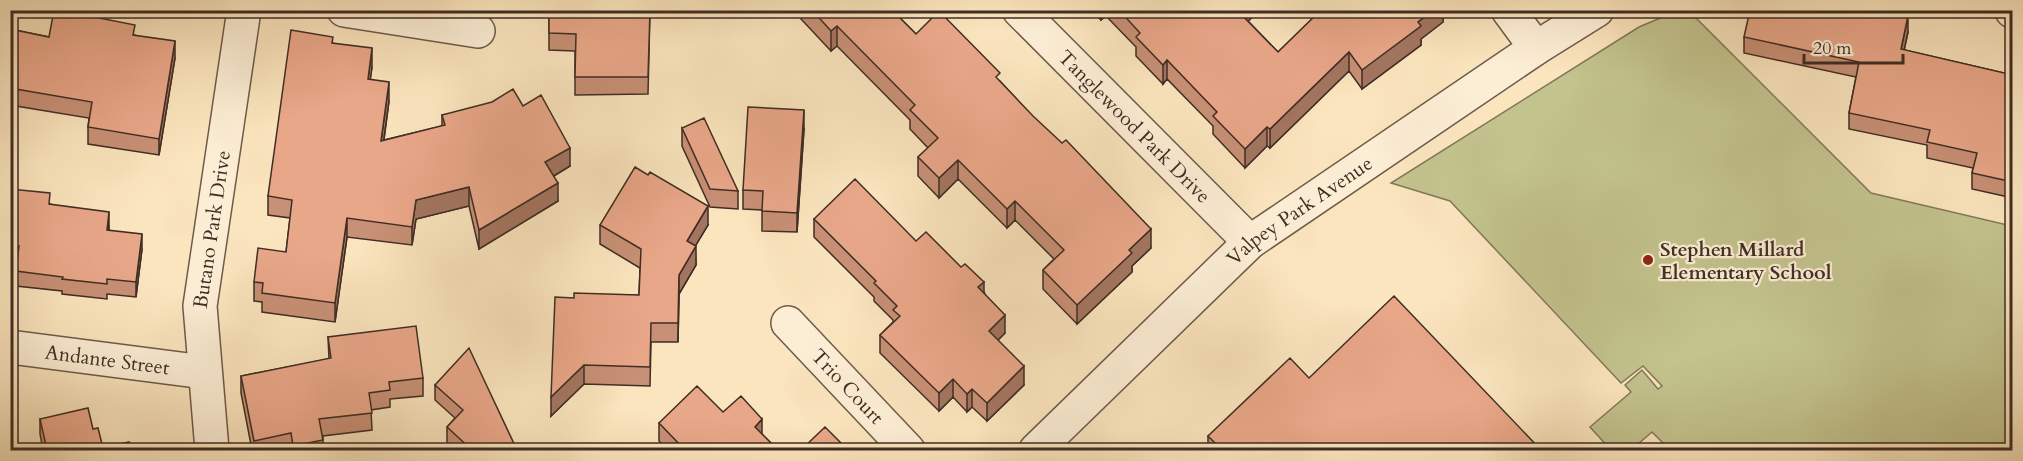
<svg xmlns="http://www.w3.org/2000/svg" width="2023" height="461" font-family="Cardo,serif">
  <style>
    .green { fill: #c3c38e; stroke: #817859; stroke-width: 1.5 }
    .lines { fill: none; stroke-linecap: round; stroke-linejoin: round }
    .street-casing { stroke: #6e5b4a; stroke-width: 36 }
    .street { stroke: #fceed5; stroke-width: 33 }
    .wall { fill: #c89076; stroke: #3f2d24; stroke-width: 1.5 }
    .shaded-wall { fill: #a37560; stroke: #3f2d24; stroke-width: 1.5 }
    .building { fill: #e9a789; stroke: #3f2d24; stroke-width: 1.5 }
    .poi-dot { fill: #8f2418; stroke: #fceed5; stroke-width: 2 }
    .labels { text-anchor: middle; stroke-width: 4.5; stroke-linejoin: round; paint-order: stroke }
    .street-label { font-size: 20px; fill: #3f2d24; stroke: #fceed5 }
    .poi-label { font-size: 20px; font-weight: bold; fill: #3f2d24; stroke: #fceed5; text-anchor: start }
  </style>
  <rect width="100%" height="100%" fill="#fbe5be"/>
  <filter id="stains"><feTurbulence type="fractalNoise" baseFrequency=".00333" numOctaves="4"/><feColorMatrix values="0 0 0 0 .2 0 0 0 0 .09 0 0 0 0 .02 0 0 0 .5 -.17"/></filter>
  <radialGradient id="worn" r=".72"><stop offset=".6" stop-color="#630" stop-opacity="0"/><stop offset="1" stop-color="#630" stop-opacity=".3"/></radialGradient>
  <path class="green" d="M1677,11H1689L1871,193L2012,226V450H1670L1652,432L1631,450H1611L1590,427L1631,392L1625,385L1642,370L1658,389L1662,386L1643,366L1621,383L1450,201L1391,183L1639,27Z"/>
  <g class="lines">
    <defs>
      <g id="street">
        <path d="M344,10L478,31"/>
        <path id="s1" d="M1019,10L1250,242"/>
        <path d="M1508,10L1536,48"/>
        <path d="M2012,10V11"/>
        <path id="s2" d="M788,323L908,450"/>
        <path id="s3" d="M10,347L204,372"/>
        <path id="s4" d="M212,450L200,306L244,10"/>
        <path id="s5" d="M1036,450L1250,242L1536,48L1597,10"/>
      </g>
    </defs>
    <use href="#street" class="street-casing"/>
    <use href="#street" class="street"/>
  </g>
  <path class="wall" d="M650,10L648,94L575,95V51L549,50V11Z
    M801,10H892L916,34L1000,81L1151,248L1132,266V272L1077,324L1043,289V270L1054,259L1015,220L1007,228L958,179L939,198L918,176V157L928,148L910,129V120L837,46L831,51L801,19Z
    M1091,10H1259L1248,21L1278,52L1314,17L1308,10H1443V22L1421,39V45L1362,89L1349,71L1270,148L1267,146L1245,168L1213,134V126L1167,79L1163,84L1136,56V47L1106,16L1101,20Z
    M10,29L49,37L135,35L175,58L159,155L88,144V127L89,118L10,105Z
    M1908,32L1904,50L2013,75V198L1972,189V173L1973,168L1927,158V145L1849,129V113L1856,77L1744,53V37Z
    M333,43L372,67L370,79L389,101L384,140L442,126V115L523,106L570,166L554,176L558,201L479,249L469,206L416,219L412,245L347,237L335,322L262,312V302L254,301V282L286,252L290,218L268,215V196Z
    M682,128L738,191V209L710,207L682,146Z
    M804,129L797,232L762,231V210L743,209V190Z
    M10,189L109,226V230L142,249L136,297L107,294V299L62,294V291L16,286L17,260H10Z
    M814,219L916,241L984,292L1005,333L998,340L1024,385L987,421L972,407L967,412L953,397L939,411L880,353V335L893,322V320L874,301V297L814,237Z
    M600,225H708L695,246L696,265L679,294L678,342H651L650,386L584,384L551,416L574,298L639,295L640,268L600,244Z
    M328,337L423,378V396L390,399V407L371,410L372,430L323,436V450H252L241,393V376L329,359Z
    M1309,378L1541,450H1208V436Z
    M435,385L517,450H456L447,442V427L455,418L435,400Z
    M723,412L762,434L778,450H668L659,441V423Z
    M40,419L93,429L103,448L131,450H43L40,434Z"/>
  <path class="shaded-wall" d="M1101,10H1106V16L1101,20Z
    M1240,10H1259L1239,31V12Z
    M1434,10H1443V22L1421,39V45L1362,89V70L1418,22Z
    M1908,16V32L1901,65V49Z
    M837,26V46L831,51V31Z
    M175,41V58L159,155V139Z
    M372,48V67L368,98V79Z
    M1349,52V71L1270,148V129Z
    M1167,60V79L1163,84V65Z
    M389,82V101L381,160V141Z
    M804,110V129L797,232V213Z
    M1267,127V146L1245,168V149Z
    M570,148V166L545,181V162Z
    M958,160V179L939,198V178Z
    M558,183V201L479,249V230Z
    M469,187V206L416,219L412,245V227L416,200Z
    M1015,201V220L1007,228V209Z
    M708,206V225L687,260V241Z
    M109,212V226L107,244V230Z
    M347,218V237L335,322V303Z
    M1151,229V248L1132,266V272L1077,324V305L1129,250Z
    M142,234V249L136,297V282Z
    M696,246V265L679,294L678,342L679,275Z
    M984,282V300L978,287Z
    M1005,315V333L989,349V331Z
    M584,365V384L551,416V397Z
    M1024,366V385L987,421V403Z
    M953,379V397L939,411V393Z
    M972,389V407L967,412V394Z
    M762,419V437L755,427Z"/>
  <path class="building" d="M54,10H59L135,25L133,35L175,41L159,139L88,127L92,102L10,88V29L49,37Z
    M549,10H650L648,77H575L576,34L549,33Z
    M812,10H892L916,34L939,11L1000,73L996,77L1033,116L1062,143L1066,140L1151,229L1129,250L1132,253L1077,305L1043,270L1064,250L1015,201L1007,209L958,160L939,178L918,157L938,138L910,110L915,105L837,26L831,31Z
    M1119,10H1240L1239,12L1278,52L1321,10H1434L1418,22L1421,26L1362,70L1349,52L1270,129L1267,127L1245,149L1213,116L1217,112L1167,60L1163,65L1136,37L1140,33Z
    M1750,10H1851L1868,14L1869,10H1881L1908,16L1901,49L2013,75V182L1972,173L1977,153L1927,142L1930,130L1849,113L1859,62L1744,37Z
    M291,30L333,37L332,43L372,48L368,79L389,82L381,141L445,125L442,115L492,102L513,89L523,106L541,95L570,148L545,162L558,183L479,230L469,187L416,200L412,227L347,218L335,303L262,293L263,283L254,282L258,248L286,252L292,200L268,196Z
    M748,107L804,110L797,213L762,211L763,191L743,190Z
    M704,118L738,191L710,189L682,128Z
    M635,167L648,175L650,172L708,206L687,241L696,246L679,275L678,323H651L650,367L584,365L551,397L555,297L574,298V293L639,295L641,249L600,225Z
    M855,179L916,241L926,232L961,267L965,264L984,282L978,287L1005,315L989,331L1024,366L987,403L972,389L967,394L953,379L939,393L880,335L900,316L893,310L897,306L874,283L876,281L814,219Z
    M10,189L50,193L49,204L109,212L107,230L142,234L136,282L107,279V284L62,279L63,277L16,271L19,246L10,245Z
    M1394,296L1541,450H1222L1208,436L1290,358L1309,378Z
    M416,326L423,378L389,382L390,390L369,393L372,413L319,419L323,440L293,446L291,433L254,441L241,376L331,358L328,337Z
    M469,348L517,450H472L447,427L463,410L435,385Z
    M697,386L723,412L741,396L762,419L755,427L778,450H685L659,423Z
    M88,408L93,429L98,428L103,448L129,442L131,450H47L40,419Z
    M825,427L848,450H801Z
    M560,447L561,450H553Z"/>
  <circle class="poi-dot" cx="1648" cy="260" r="6"/>
  <g class="labels">
    <g class="street-label">
      <text dy="7" stroke="none"><textPath href="#s1" startOffset="164">Tanglewood Park Drive</textPath></text>
      <text dy="7" stroke="none"><textPath href="#s5" startOffset="357">Valpey Park Avenue</textPath></text>
      <text dy="7" stroke="none"><textPath href="#s4" startOffset="222">Butano Park Drive</textPath></text>
      <text dy="7" stroke="none"><textPath href="#s3" startOffset="98">Andante Street</textPath></text>
      <text dy="7" stroke="none"><textPath href="#s2" startOffset="87">Trio Court</textPath></text>
    </g>
    <g class="poi-label">
      <text x="1660" y="256">Stephen Millard<tspan x="1660" dy="23">Elementary School</tspan></text>
    </g>
  </g>
  <rect width="2023" height="461" fill="none" stroke="#fbe5be" stroke-width="36"/>
  <rect x="12" y="12" width="1999" height="437" fill="none" stroke="#3f2d24" stroke-width="3"/>
  <rect x="18" y="18" width="1987" height="425" fill="none" stroke="#3f2d24" stroke-width="1.5"/>
  <path d="M1804 54v9h99v-9" fill="none" stroke="#3f2d24" stroke-width="3"/>
  <text x="1813" y="54" font-size="18" fill="#3f2d24" stroke="#fceed5" stroke-width="4.5" paint-order="stroke">20 m</text>
  <rect width="100%" height="100%" filter="url(#stains)"/>
  <rect width="100%" height="100%" fill="url(#worn)"/>
</svg>
